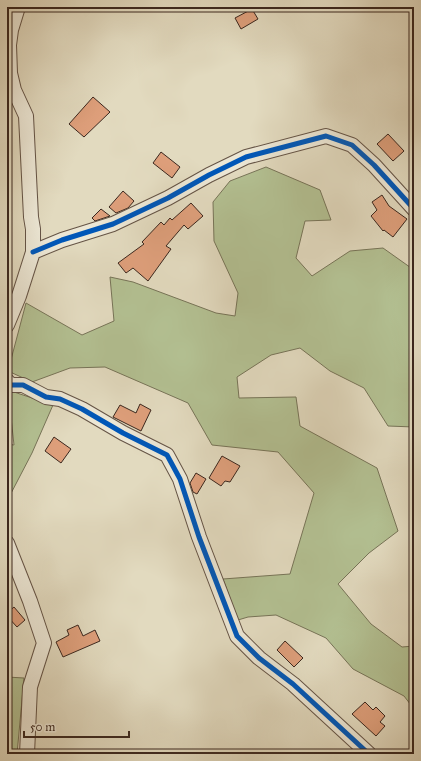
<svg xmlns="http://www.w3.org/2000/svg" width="421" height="761" font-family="'IM FELL Great Primer',serif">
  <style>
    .green { fill: #b3c092; stroke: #777458 }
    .building { fill: #de9f7b; stroke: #3b271e }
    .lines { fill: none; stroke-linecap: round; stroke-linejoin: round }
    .minor-casing { stroke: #655446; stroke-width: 16 }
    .minor { stroke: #ece7d5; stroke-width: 14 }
    .cycleway-casing { stroke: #ece7d5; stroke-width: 8 }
    .cycleway { stroke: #0057b8; stroke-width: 5 }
  </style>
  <rect width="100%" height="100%" fill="#e2dabf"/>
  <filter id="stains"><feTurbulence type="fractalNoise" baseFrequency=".005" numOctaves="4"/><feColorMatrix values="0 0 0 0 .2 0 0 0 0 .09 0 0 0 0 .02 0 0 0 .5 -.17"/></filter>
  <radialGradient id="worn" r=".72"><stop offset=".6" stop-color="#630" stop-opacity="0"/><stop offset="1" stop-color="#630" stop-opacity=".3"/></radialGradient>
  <path class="green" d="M7,132L10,160L7,246Z
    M266,167L320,190L331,220L305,221L296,258L312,276L350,251L383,248L414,270V427L388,426L364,388L330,371L300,348L271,355L237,377L239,398L296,397L300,426L377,468L398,531L369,553L338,584L371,624L402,647L414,646V709L404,696L353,669L326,638L276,615L248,617L238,620L223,579L290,574L314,493L278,452L212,445L188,403L105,367L70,368L32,382L8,371L26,303L82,335L114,321L110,277L133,282L216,313L235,316L238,293L214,241L213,202L230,181Z
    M8,390L53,405L32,453L7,501V444L14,445Z
    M7,677L24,678L17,754H7Z"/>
  <path class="building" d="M252,9L258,19L241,29L235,18Z
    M93,97L110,112L84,137L69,124Z
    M388,134L404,151L393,161L377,144Z
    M161,152L180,167L172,178L153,163Z
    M123,191L134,201L128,208L116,213L109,207Z
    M382,195L389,206L407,219L393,237L384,230L383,231L371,216L377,210L372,202Z
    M191,203L203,216L188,229L184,225L166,246L171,249L148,281L133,268L126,273L118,263L144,244L142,242L161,222L164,225L170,218L172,220Z
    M101,209L110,216L95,221L92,218Z
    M140,404L151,410L141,431L113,417L120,405L136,413Z
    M54,437L71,449L61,463L45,451Z
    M222,456L240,466L230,482L225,481L221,486L209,478Z
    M196,473L206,479L197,494L193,492L190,483Z
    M14,607L25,620L17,627L7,616V613Z
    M78,625L83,636L95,630L100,641L63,657L56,642L69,635L67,630Z
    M285,641L303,658L294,667L277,650Z
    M365,702L373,710L376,707L385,716L380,722L385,726L376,736L352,714Z"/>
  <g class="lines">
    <defs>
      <path id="minor" d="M33,252L62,240L113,224L168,198L209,175L246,157L326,136L352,145L374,165L414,209
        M7,325L19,296L33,252V229L31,217L26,116L14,90L10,73L9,45L11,30L18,7
        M7,381L11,385H23L46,397L60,399L82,409L123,433L167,455L180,479L199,537L237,636L259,658L293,684L369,754
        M7,543L30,601L44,643L30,687L27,754"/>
    </defs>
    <use href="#minor" class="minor-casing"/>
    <use href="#minor" class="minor"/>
    <defs>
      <path id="cycleway" d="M33,252L62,240L113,224L168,198L209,175L246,157L326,136L352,145L374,165L414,209
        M7,381L11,385H23L46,397L60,399L82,409L123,433L167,455L180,479L199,537L237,636L259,658L293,684L369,754"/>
    </defs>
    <use href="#cycleway" class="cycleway-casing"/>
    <use href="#cycleway" class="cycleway"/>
  </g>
  <rect width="421" height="761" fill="none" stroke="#e2dabf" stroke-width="24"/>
  <rect x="8" y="8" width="405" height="745" fill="none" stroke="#3b271e" stroke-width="2"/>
  <rect x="12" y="12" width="397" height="737" fill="none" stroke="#3b271e"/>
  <path d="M24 731v6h105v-6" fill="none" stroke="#3b271e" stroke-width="2"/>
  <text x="30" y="731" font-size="12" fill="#3b271e" stroke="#ece7d5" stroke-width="3" paint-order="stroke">50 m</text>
  <rect width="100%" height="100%" filter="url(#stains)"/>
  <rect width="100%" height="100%" fill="url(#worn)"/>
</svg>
